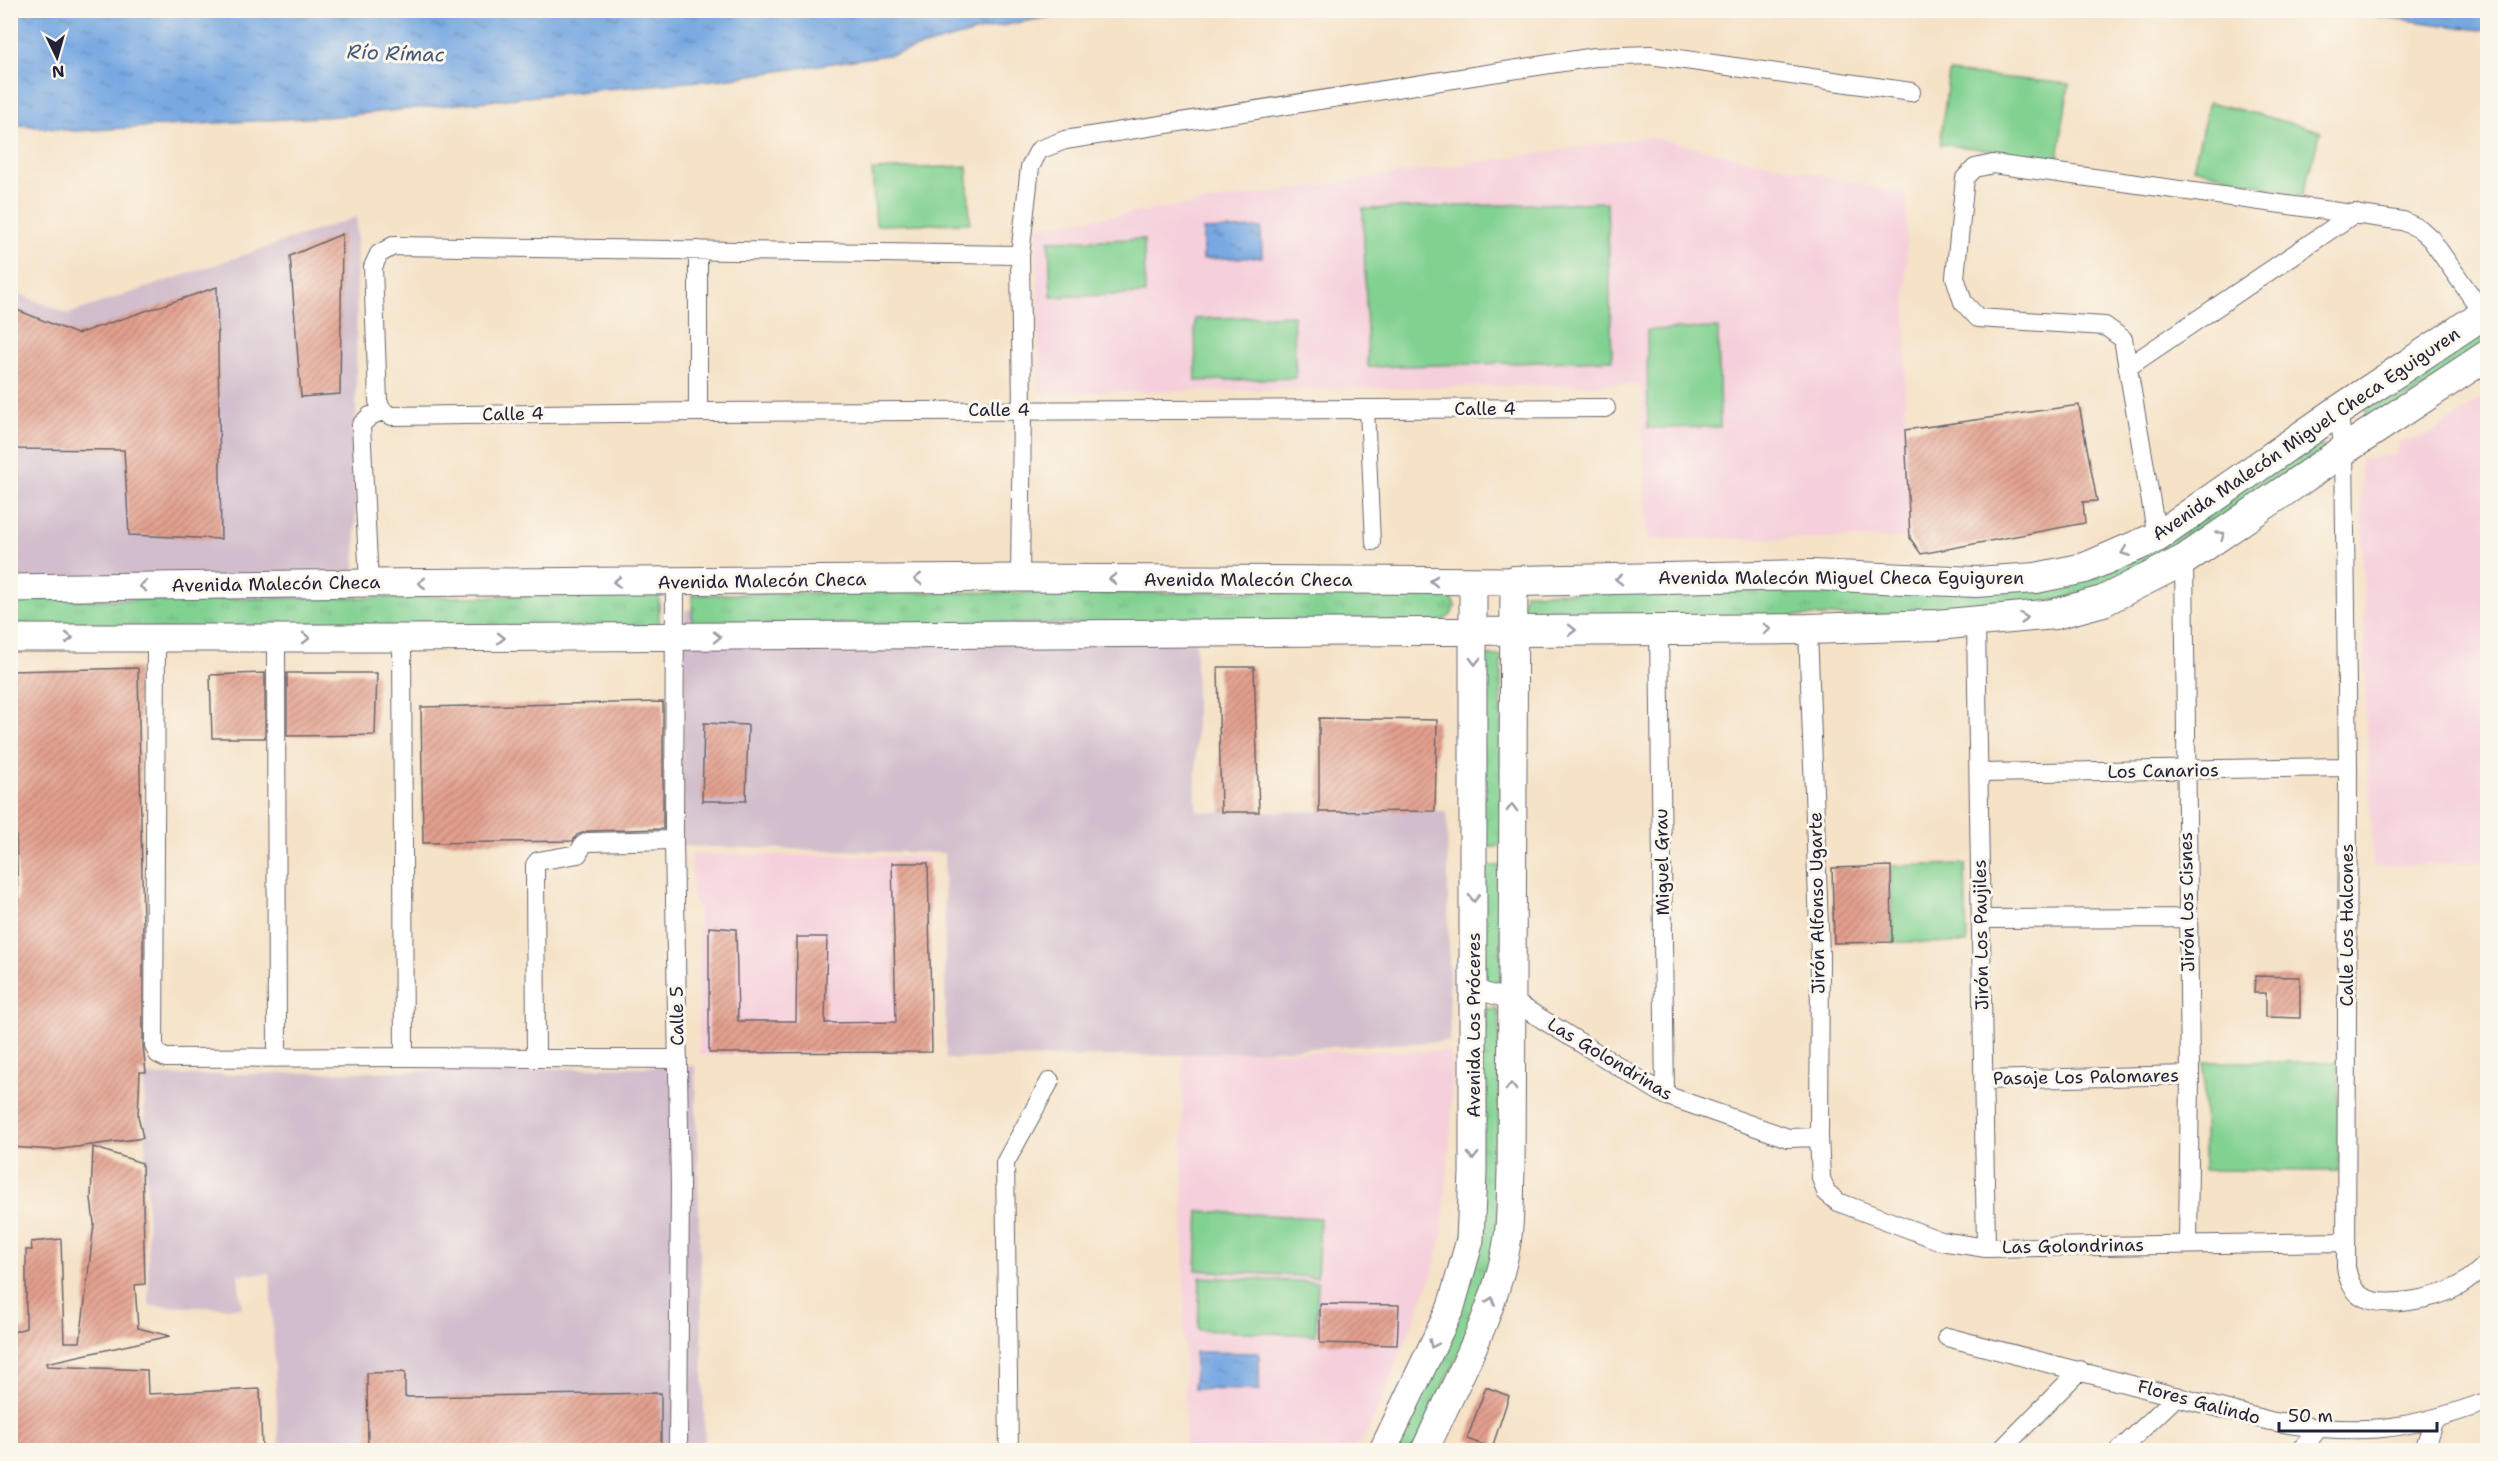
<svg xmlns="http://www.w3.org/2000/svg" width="2498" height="1461" font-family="'Shantell Sans',sans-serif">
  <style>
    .built { fill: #f5cfdb }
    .industrial { fill: #d1bdcc }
    .grass { fill: url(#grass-tufts); stroke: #527a66; stroke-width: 1.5 }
    .park { fill: #81d191; stroke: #527a66; stroke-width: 1.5 }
    .water { fill: url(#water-ripples); stroke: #4c658e; stroke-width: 1.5 }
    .building { fill: url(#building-hatch) }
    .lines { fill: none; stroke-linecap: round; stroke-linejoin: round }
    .pedestrian-casing { stroke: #6c656c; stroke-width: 16 }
    .minor-casing { stroke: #6c656c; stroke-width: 20 }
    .secondary-casing { stroke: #6c656c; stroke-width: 29 }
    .primary-casing { stroke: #6c656c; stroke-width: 32 }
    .pedestrian { stroke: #fff; stroke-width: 14 }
    .minor { stroke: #fff; stroke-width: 18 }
    .secondary { stroke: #fff; stroke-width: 27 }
    .primary { stroke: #fff; stroke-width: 30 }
    .oneway { stroke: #9c9ca7 }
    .labels { text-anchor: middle; stroke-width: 6; stroke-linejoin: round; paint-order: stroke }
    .street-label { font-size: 18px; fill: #22223b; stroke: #fbf7ec }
    .water-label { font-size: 20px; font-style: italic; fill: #44587e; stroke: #fbf7ec }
  </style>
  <defs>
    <pattern id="grass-tufts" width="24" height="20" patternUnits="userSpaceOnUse" patternTransform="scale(1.5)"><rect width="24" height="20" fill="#81d191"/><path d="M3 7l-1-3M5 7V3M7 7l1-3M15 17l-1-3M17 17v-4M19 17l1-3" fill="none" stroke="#6fb37e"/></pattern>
    <pattern id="water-ripples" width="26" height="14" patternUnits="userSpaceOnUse" patternTransform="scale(1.5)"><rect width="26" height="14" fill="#77a8e2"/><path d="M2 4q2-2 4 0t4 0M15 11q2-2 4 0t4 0" fill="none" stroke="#6188b8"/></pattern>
    <pattern id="building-hatch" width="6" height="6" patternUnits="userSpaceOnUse" patternTransform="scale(1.5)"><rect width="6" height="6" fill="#e3a08e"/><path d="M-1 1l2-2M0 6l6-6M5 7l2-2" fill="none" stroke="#b88275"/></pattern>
  </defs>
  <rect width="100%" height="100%" fill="#fbf7ec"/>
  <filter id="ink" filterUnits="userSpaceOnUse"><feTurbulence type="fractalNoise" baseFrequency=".0167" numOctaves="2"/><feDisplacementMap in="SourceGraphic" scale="12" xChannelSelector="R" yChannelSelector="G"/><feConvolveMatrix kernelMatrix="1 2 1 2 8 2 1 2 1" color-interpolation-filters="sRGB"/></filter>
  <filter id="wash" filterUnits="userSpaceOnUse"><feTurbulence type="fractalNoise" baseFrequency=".008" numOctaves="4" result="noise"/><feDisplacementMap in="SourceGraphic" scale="24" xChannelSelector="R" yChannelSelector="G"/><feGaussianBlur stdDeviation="1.35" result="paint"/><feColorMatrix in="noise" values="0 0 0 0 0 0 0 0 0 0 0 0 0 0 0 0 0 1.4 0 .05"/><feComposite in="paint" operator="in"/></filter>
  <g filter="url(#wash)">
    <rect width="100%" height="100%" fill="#f5e2c7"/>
    <path class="built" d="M1648,137L1907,194L1905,430L1910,538L1647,539L1640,384L1039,393L1037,227Z
      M2487,394V861L2373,867L2366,713L2361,459L2397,455L2398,442L2430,435Z
      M691,854L929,857L932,1052L699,1055V908L693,899Z
      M1451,1051V1125L1442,1237L1430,1281L1378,1410L1362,1443L1348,1450H1185L1182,1052Z"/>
    <path class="industrial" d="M357,217L355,610L11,611L10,290L68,314Z
      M1196,602V812L1447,811L1450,1041L1175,1055L946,1059L944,853L681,846L685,610Z
      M695,1066L705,1450H279L270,1274H238L242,1308L149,1306L144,1076Z"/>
    <path class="grass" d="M2487,320V345L2370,424L2363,403Z
      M2316,437L2328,454L2107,590L1995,613L1531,621L1522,611L1525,593L2043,586Z
      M1438,588L1449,595L1456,607L1450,616L1440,622L692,625V595L848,592L1151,593Z
      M659,595V627L11,631V598L91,600Z
      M1487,656H1501L1502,841L1497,847H1487L1481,841L1483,662Z
      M1487,866H1500L1502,980L1497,983H1484L1481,870Z
      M1496,1008L1499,1013L1500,1190L1497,1231L1481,1305L1414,1450H1391L1456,1313L1486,1009Z"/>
    <path class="park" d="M1949,72L2069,84L2058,158L1940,144Z
      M2209,102L2321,131L2302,196L2193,168Z
      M967,166L970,223L876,225L872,170Z
      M1607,202L1612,360L1368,367L1363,209Z
      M1144,239L1145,294L1051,297L1049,241Z
      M1293,315L1296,378L1196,381L1195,319Z
      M1718,328L1720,427L1648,428L1647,330Z
      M1965,864L1967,943L1892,942L1891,866Z
      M2204,1062H2338L2339,1171L2204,1170Z
      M1199,1211L1320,1218L1317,1277L1196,1270Z
      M1200,1277L1318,1282L1316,1335L1198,1330Z"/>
    <path class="water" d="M373,10L394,15L462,10L1081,11L990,28L894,54L724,79L605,89L339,116L75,131L11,124V11Z
      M2338,11H2487V31Z
      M1261,228L1262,257L1203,259V230Z
      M1195,1352L1259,1353V1390L1194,1389Z"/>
    <g id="blocks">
      <path class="building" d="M342,234L340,394L301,397L290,256Z
        M217,287L221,539L129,535L124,450L10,449V307L77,334Z
        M2079,405L2097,501L2083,502L2085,523L1921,554L1910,538L1905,430Z
        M1218,667H1254L1259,812H1221Z
        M138,668L143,923V1046L146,1072H140L138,1116L143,1138L54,1150L10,1147V901H18L16,833L10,834V671Z
        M265,673V738H212L210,675Z
        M287,673H377L375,735L287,736Z
        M663,702V829L588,831L577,835L573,841L423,843L421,707Z
        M1319,718L1437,720L1435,811L1319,812Z
        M704,723L748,725L746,801H702Z
        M892,863H928L932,1052L709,1053V927L736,929L738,1021H796L797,937H827L825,1023L896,1022Z
        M1891,866L1892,942L1834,943L1832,868Z
        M2255,976L2300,977V1018L2266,1017V993H2254Z
        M93,1147L142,1163L145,1284L135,1285L138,1328L170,1336L46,1363L47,1366L147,1370L148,1394L260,1389L262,1450H13L10,1446V1333L26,1328V1250H32L31,1242L61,1239L64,1342H80L94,1224L91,1198Z
        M1320,1304L1399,1305L1397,1345L1320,1343Z
        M405,1372V1397L661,1393V1450H368L367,1373Z
        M1486,1387L1509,1396L1492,1448L1467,1439Z"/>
    </g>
  </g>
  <g filter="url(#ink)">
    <use href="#blocks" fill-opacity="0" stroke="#6c656c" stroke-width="1.5"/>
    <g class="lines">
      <defs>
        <path id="pedestrian" d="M1367,409L1373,543"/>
        <path id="minor" d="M1020,255L393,246L379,254L373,267L378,401L382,411L392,416L698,412L1606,408
          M2128,367L2355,213
          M2338,411L2344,450L2348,767L2346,1267C2348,1278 2351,1288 2360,1295C2382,1311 2437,1298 2459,1286C2470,1280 2479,1271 2488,1263
          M698,412V250
          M2157,537L2123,339L2105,326L1978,318L1963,302L1955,277L1965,178L1975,168L1993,164L2403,221L2420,229L2431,239L2483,313
          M2184,560L2190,1075L2188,1244
          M1020,578L1022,410L1020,255L1030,167L1039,150L1065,140L1595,57L1650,55L1911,92
          M675,582L674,840L680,1186L678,1450
          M369,583L361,425L370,416L382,411
          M1976,623L1986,1248
          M1808,629L1820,955L1819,1137L1821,1178L1826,1192L1838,1202L1941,1241L1986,1248L2346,1242
          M1659,630L1665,1095
          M156,638L154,1046L158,1054L166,1058L404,1057L678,1059
          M276,638L277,1058
          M402,638L404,1057
          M1979,773L2348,767
          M1981,919L2187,918
          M1474,989L1511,1000L1665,1095L1788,1138L1819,1137
          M536,1058L535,865L538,861L578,854L583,845L588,842L674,840
          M1983,1080L2190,1075
          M1947,1337L2270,1421C2356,1436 2405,1432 2488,1401
          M1009,1450L1005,1163L1050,1081
          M2001,1450L2080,1370
          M2120,1450L2177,1396
          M2301,1450L2318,1429
          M2424,1450L2434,1419"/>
        <path id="secondary" d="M10,588L369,583L1020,578L1514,581L1511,1171C1510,1192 1511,1215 1508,1236C1498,1309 1455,1383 1425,1450
          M10,638H402L1513,631
          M1383,1450L1451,1307L1470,1240L1473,1173V581"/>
        <path id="primary" d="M1514,581L1811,575L1976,582L2036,578L2085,568L2157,537L2338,411L2488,311
          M1513,631L1808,629L1937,625L2055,614L2103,601L2184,560L2344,450L2488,355"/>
      </defs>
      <use href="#pedestrian" class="pedestrian-casing"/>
      <use href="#minor" class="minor-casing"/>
      <use href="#secondary" class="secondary-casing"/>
      <use href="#primary" class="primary-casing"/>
      <use href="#pedestrian" class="pedestrian"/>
      <use href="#minor" class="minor"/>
      <use href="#secondary" class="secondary"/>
      <use href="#primary" class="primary"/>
    </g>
    <defs><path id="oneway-chevron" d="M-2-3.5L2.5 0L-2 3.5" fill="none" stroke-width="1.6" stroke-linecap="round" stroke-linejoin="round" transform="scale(1.5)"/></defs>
    <g class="oneway">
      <use href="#oneway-chevron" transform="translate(2221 535) rotate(-35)"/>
      <use href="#oneway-chevron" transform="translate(2125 552) rotate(158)"/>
      <use href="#oneway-chevron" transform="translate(918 579) rotate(179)"/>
      <use href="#oneway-chevron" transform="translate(1113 579) rotate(-180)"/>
      <use href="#oneway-chevron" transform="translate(1619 579) rotate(179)"/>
      <use href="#oneway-chevron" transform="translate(1434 581) rotate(-180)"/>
      <use href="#oneway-chevron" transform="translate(617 582) rotate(180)"/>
      <use href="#oneway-chevron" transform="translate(422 583) rotate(180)"/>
      <use href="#oneway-chevron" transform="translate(143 586) rotate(179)"/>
      <use href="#oneway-chevron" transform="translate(2024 618) rotate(-7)"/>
      <use href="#oneway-chevron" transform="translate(1767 629) rotate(-1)"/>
      <use href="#oneway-chevron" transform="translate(1572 630)"/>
      <use href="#oneway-chevron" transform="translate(717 637) rotate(-1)"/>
      <use href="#oneway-chevron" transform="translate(69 638)"/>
      <use href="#oneway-chevron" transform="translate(306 638)"/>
      <use href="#oneway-chevron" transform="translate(501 638)"/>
      <use href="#oneway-chevron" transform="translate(1475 661) rotate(90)"/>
      <use href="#oneway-chevron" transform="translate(1512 808) rotate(-90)"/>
      <use href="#oneway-chevron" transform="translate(1474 898) rotate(90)"/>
      <use href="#oneway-chevron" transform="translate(1511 1087) rotate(-90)"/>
      <use href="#oneway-chevron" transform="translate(1473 1156) rotate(90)"/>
      <use href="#oneway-chevron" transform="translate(1491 1301) rotate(-71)"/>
      <use href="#oneway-chevron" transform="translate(1433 1344) rotate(115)"/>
    </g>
  </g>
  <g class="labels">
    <g class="street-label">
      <text x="1485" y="415">Calle 4</text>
      <text x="999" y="416">Calle 4</text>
      <text transform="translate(513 414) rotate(-1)" y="6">Calle 4</text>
      <text transform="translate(2306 434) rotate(-34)" y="6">Avenida Malecón Miguel Checa Eguiguren</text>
      <text x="1841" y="584">Avenida Malecón Miguel Checa Eguiguren</text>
      <text x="1248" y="586">Avenida Malecón Checa</text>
      <text transform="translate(762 581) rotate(-1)" y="6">Avenida Malecón Checa</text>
      <text transform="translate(276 584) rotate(-1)" y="6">Avenida Malecón Checa</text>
      <text transform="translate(2163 771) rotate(-1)" y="6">Los Canarios</text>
      <text transform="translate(1662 862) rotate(-91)" y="6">Miguel Grau</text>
      <text transform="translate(2187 902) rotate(-91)" y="6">Jirón Los Cisnes</text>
      <text transform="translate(1817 903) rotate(-91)" y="6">Jirón Alfonso Ugarte</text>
      <text transform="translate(2347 925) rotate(-90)" y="6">Calle Los Halcones</text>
      <text transform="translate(1981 935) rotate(-91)" y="6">Jirón Los Paujiles</text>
      <text transform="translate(677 1016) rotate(-91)" y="6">Calle 5</text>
      <text transform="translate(1474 1025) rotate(-90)" y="6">Avenida Los Próceres</text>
      <text transform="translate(1610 1059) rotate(31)" y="6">Las Golondrinas</text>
      <text transform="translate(2086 1077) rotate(-1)" y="6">Pasaje Los Palomares</text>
      <text transform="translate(2073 1246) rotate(-1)" y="6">Las Golondrinas</text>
      <text transform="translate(2199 1402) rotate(15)" y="6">Flores Galindo</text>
    </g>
    <g class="water-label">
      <text transform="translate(396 53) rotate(2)" y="7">Río Rímac</text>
    </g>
  </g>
  <rect width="2498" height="1461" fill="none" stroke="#fbf7ec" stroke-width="36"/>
  <g transform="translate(57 57) rotate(175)" stroke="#fbf7ec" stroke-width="4.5" paint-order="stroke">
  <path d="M0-4.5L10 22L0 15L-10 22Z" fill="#22223b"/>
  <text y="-9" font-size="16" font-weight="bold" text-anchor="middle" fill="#22223b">N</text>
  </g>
  <path d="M2279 1422v9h158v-9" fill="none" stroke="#22223b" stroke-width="3"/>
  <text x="2288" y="1422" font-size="18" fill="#22223b" stroke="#fbf7ec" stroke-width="4.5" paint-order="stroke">50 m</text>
</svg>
